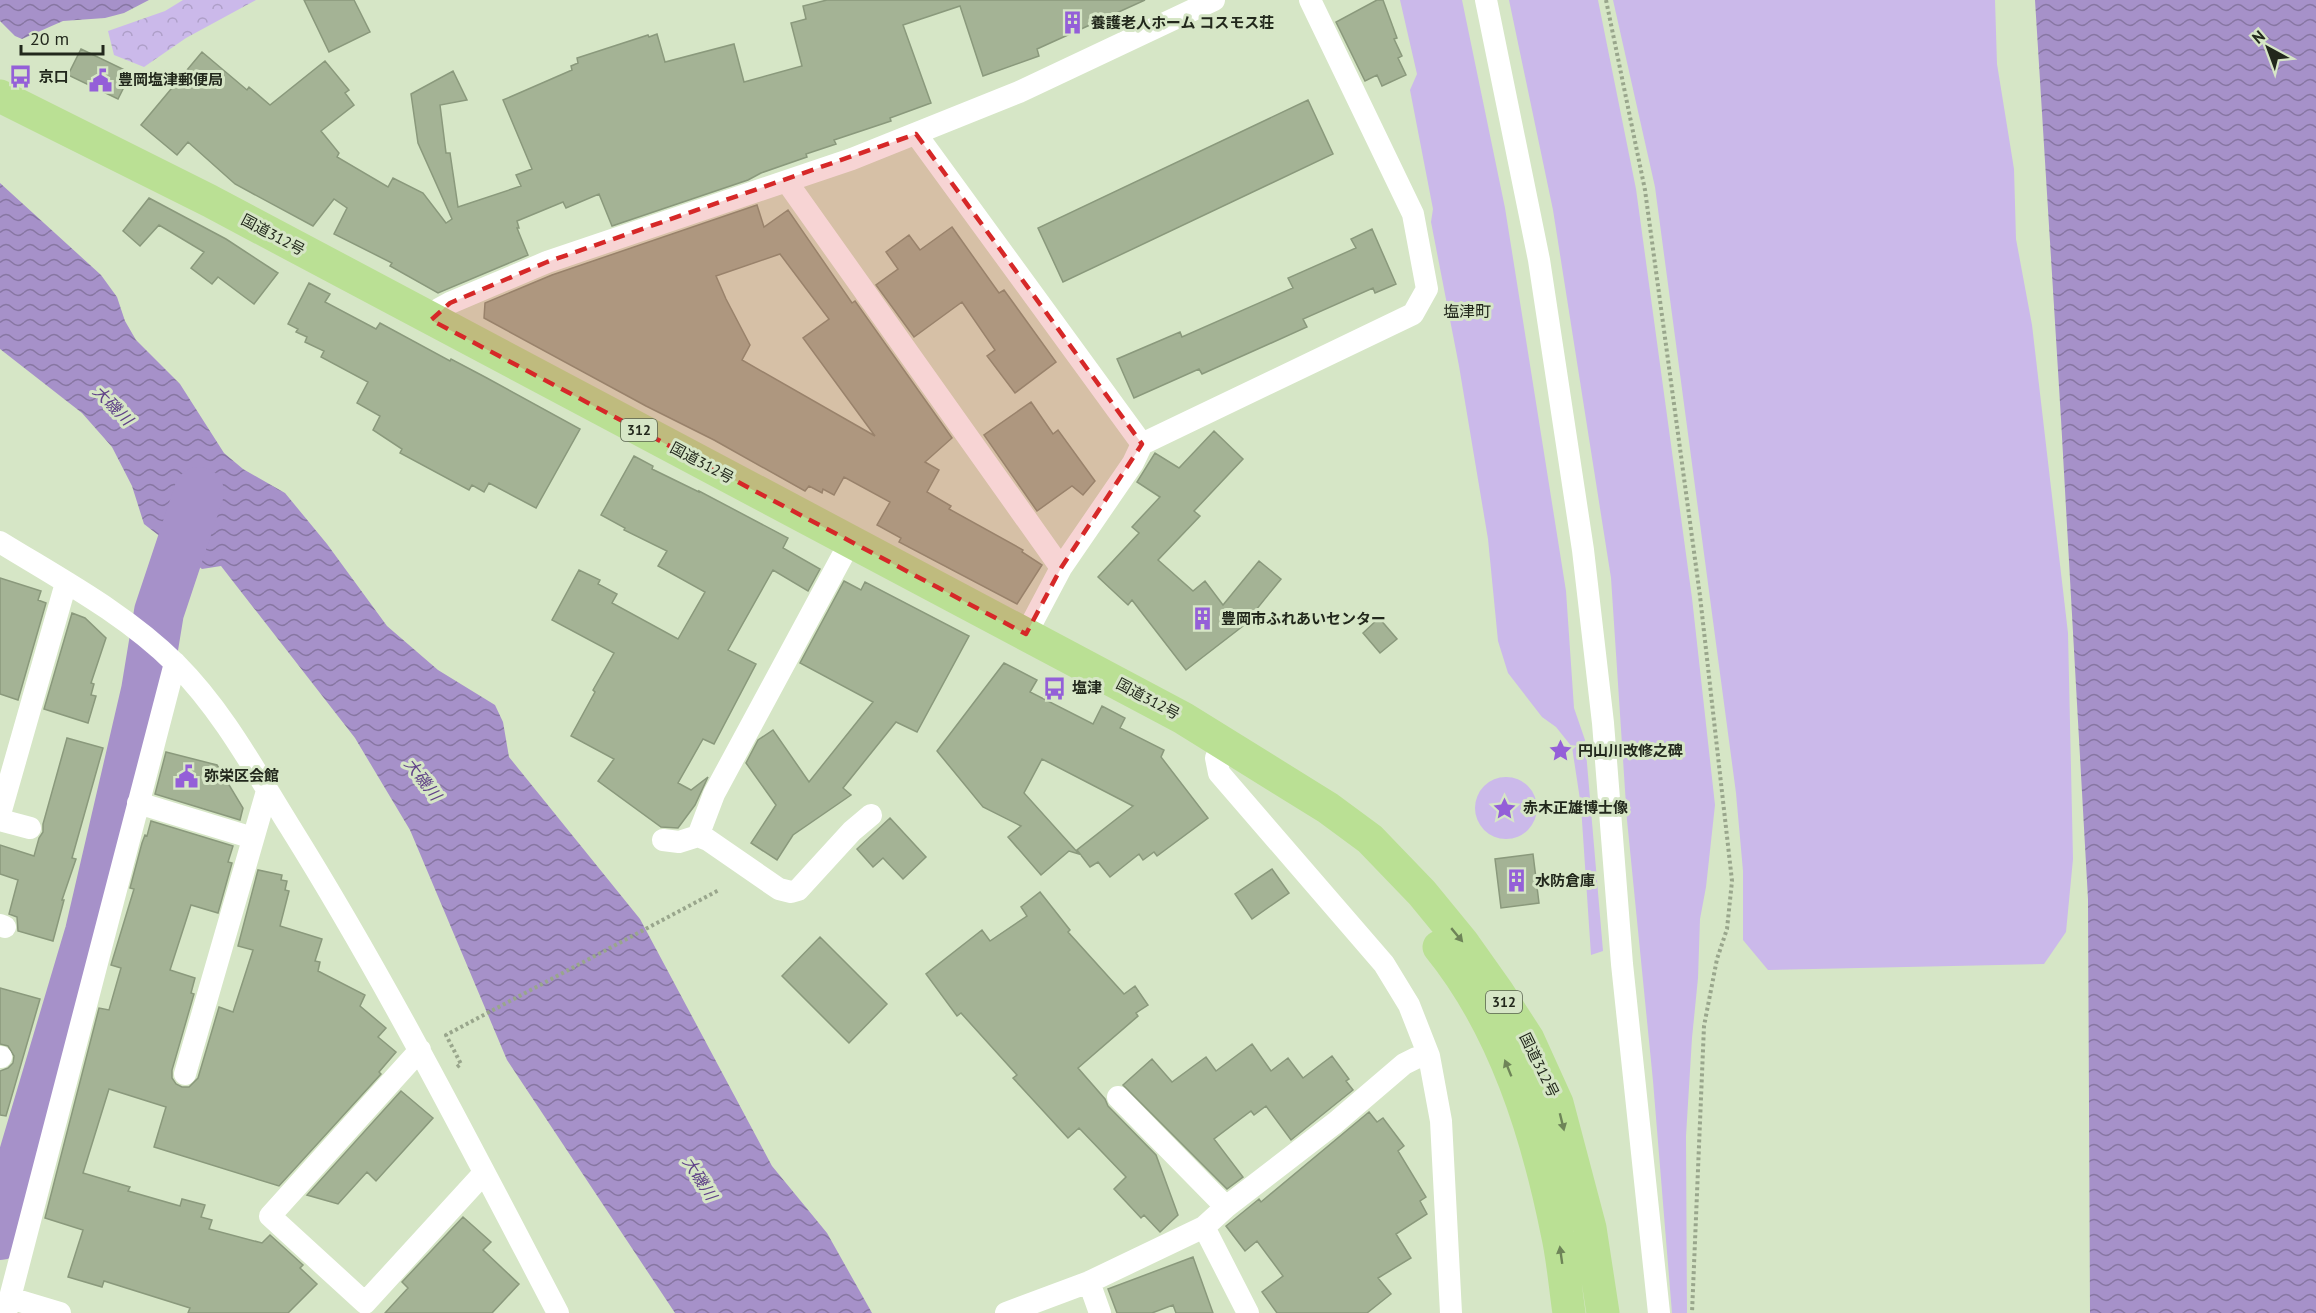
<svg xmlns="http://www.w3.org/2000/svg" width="2316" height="1313" font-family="'PT Sans','Noto Sans JP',sans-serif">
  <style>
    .green { fill: #cbb9ea }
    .forest { fill: url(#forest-crowns) }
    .water { fill: url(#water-waves) }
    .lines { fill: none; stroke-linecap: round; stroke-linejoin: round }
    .river { stroke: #a691c9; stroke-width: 50 }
    .building { fill: #a4b395; stroke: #8a997c; stroke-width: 1.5; fill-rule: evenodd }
    .path { stroke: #99a68c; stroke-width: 4; stroke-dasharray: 3 3; stroke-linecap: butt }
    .street { stroke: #fff; stroke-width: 22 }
    .highway { stroke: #bae094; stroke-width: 33 }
    .oneway { fill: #6e8458 }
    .marked { fill: #d62828; fill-opacity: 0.2; stroke: #d62828; stroke-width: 4.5; stroke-dasharray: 12 8; stroke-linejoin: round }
    .labels { text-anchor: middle; stroke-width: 6; stroke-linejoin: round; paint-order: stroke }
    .shield { fill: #d6e6c6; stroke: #58614f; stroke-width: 1.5 }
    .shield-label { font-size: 14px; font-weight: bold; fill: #22281c }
    .poi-label { font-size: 15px; font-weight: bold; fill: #22281c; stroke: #d6e6c6; text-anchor: start }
    .street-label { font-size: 15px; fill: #22281c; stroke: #d6e6c6 }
    .neighbourhood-label { font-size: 16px; fill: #22281c; stroke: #d6e6c6 }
    .water-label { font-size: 16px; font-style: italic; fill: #604288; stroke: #d6e6c6 }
  </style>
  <defs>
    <pattern id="forest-crowns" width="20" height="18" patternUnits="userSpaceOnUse" patternTransform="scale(1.5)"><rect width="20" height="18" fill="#cbb9ea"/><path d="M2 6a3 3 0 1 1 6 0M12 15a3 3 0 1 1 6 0" fill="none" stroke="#ae9fc8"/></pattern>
    <pattern id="water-waves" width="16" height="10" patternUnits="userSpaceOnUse" patternTransform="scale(1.5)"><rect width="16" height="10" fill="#a691c9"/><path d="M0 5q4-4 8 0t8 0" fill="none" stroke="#8776a2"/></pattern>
  </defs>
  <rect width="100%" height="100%" fill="#d6e6c6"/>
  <path class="green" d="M1400,0H1462L1505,208L1566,591L1574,708L1585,740L1603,951L1591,955L1581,806L1572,747L1556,727L1542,717L1508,673L1498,641L1488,539L1459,366L1431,222L1433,209L1410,90L1417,74Z
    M1509,0H1598L1636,189L1692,598L1715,805L1706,887L1700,919L1698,978L1692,1038L1686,1136L1687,1313H1672L1653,1081L1627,820L1611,578L1553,210Z
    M1613,0H1995L1997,64L2014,169L2016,239L2032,325L2068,633L2073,859L2066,932L2044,964L1768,970L1743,940V871L1736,793L1655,187Z
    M1475 808a31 31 0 1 1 62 0a31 31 0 1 1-62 0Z"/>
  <path class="forest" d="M183,0H256L186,38L144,67L114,55L108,31L165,11Z"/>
  <path class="water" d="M0,0H149L124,13L105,18L63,21L22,39L15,36L0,21Z
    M2035,0H2316V1313H2090L2088,899L2061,419Z
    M0,183L101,275L117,297L125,321L136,340L180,384L224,453L243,469L285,493L327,544L387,626L438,670L495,705L503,722L509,757L640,919L772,1166L827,1233L872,1313H675L507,1060L410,830L355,738L221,566L202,569L144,524L132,486L112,447L82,413L0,349Z"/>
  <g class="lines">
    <path class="river" d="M0,1235L90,932L146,691L159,612L199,492"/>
  </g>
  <path class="building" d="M304,0H354L370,32L329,52Z
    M827,0H1145L1037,49L1039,56L983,76L960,6L903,25L931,103L890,118L891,121L834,140L836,144L806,154L807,157L761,173L748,180L612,226L599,194L566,208L563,202L517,221L519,228H517L528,255L438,293L390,266L392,263L334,234L347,208L334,199L313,226L235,184L188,142L177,155L141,125L202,52L247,90L249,87L270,105L325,61L349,90L345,93L354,105L321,131L339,153L337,157L388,187L393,178L423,193L446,223L452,219L418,143L411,94L453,71L467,100L440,105L446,153H450L458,207L521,186L516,175L532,169L503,100L572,70L571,66L578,63L577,58L648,35L649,37L657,34L665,62L734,44L744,82L802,66L791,23L806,19L803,6Z
    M1377,0H1383L1397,38L1394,39L1402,56L1398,58L1406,75L1382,86L1377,75L1365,81L1336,22Z
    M81,49L131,73L118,99L68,75Z
    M1308,100L1333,154L1063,282L1038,228Z
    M149,198L226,239L278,273L254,304L218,277L212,284L191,268L204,252L159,225L140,246L123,231Z
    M757,205L764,227L788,210L852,303L855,301L952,438L925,462L939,470L927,492L951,506L949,509L1023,550L1022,552L1042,565L1017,604L899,542L901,538L877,525L890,502L844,477L834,495L823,489L822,493L809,486L805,491L714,440L646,406L484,318L485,303L552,275ZM780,254L829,319L803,338L875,436L742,360L750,345L726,299L716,276Z
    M952,227L999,293L1004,290L1056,362L1015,393L987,356L995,350L962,302L914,337L876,285L898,269L886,252L909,235L920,250Z
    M1372,229L1396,284L1375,293L1373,288L1303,319L1307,327L1202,374L1199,369L1134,398L1117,359L1180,332L1182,337L1293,288L1288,278L1356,248L1351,239Z
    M309,283L330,294L325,302L376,329L380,323L450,361L451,359L485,377L580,429L536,508L489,483L484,492L472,485L469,490L400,453L402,449L373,430L380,416L357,403L368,382L321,357L324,351L305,342L307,337L296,332L298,329L288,324Z
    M1031,402L1053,434L1058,430L1095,481L1083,495L1072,486L1037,511L984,435Z
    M1214,431L1243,459L1194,511L1200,516L1158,560L1193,591L1205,581L1223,605L1259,561L1281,579L1243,626L1186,670L1132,600L1128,605L1098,577L1139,533L1132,527L1160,497L1137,482L1155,453L1179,468Z
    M634,456L653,466L652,469L699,492V491L788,538L783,548L820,569L808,591L773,570L728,650L756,664L714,744L703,739L678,783L691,790L708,777L695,805L678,828L661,827L598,781L614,759L571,736L595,692L593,690L614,653L552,620L579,570L600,580L598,584L617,594L612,603L678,639L705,592L658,566L667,551L624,530L625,528L601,515Z
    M0,578L41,591L38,600L46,603L18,700L0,694Z
    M844,581L861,590L865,582L969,636L917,732L896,722L843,788L851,795L793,835L777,860L751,843L776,805L746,763L758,740L773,730L809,782L873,702L800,663Z
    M72,613L85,618L106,638L91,683L94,684L91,695L96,696L88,723L44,709Z
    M1379,618L1397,639L1380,653L1363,633Z
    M1004,663L1037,680L1030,692L1093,724L1102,706L1125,718L1120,728L1164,750L1161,757L1208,818L1157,856L1154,852L1143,860L1139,854L1110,877L1098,862L1090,867L1077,850L1133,806L1042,759L1024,793L1079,854L1069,851L1041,875L1008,837L1021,826L983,807L937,751Z
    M67,738L103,748L72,858L76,859L62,900H64L53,941L18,931L17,917L9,914L18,880L0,874V845L34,856L39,838L43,832V824Z
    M166,752L217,765L243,808L240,820L155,794Z
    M890,818L926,857L903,879L883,858L873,867L857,849Z
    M151,821L233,846L228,862L232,863L218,913L191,905L170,970L195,978L191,993L194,994L172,1070V1078L176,1084L182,1087H189L198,1078L219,1007L233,1012L253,950L238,946L258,870L282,875L281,880L287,881L285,890L289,891L280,926L322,939L315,961L320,962L318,971L365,995L360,1006L386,1028L378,1037L396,1052L379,1072L381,1074L279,1186L154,1147L166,1107L109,1089L83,1173L130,1187L128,1191L180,1206L182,1199L205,1205L201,1217L212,1220L209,1229L262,1243L270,1235L303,1265L300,1268L317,1284L288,1313H188L190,1308L104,1281L102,1287L68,1277L83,1230L45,1218L99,1008L109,1010L121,968L111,965L134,889L130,888L142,843L145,835L147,836Z
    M1533,854L1539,903L1501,908L1495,859Z
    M1272,869L1289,893L1252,919L1235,894Z
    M1040,892L1070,930L1068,932L1124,994L1135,986L1148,1005L1136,1013L1138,1016L1078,1068L1105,1099L1108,1106L1156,1155L1178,1215L1160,1232L1144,1215L1141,1218L1114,1189L1126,1177L1079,1128L1068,1138L1013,1078L1017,1075L961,1013L957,1016L926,974L982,930L990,941L1027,916L1021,907Z
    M820,937L887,1004L849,1043L782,976Z
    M0,988L40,999L6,1116L0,1115V1071L8,1068L13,1063L14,1056L8,1046L0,1044Z
    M1252,1044L1271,1071L1288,1058L1303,1078L1332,1056L1349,1079L1346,1081L1353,1090L1291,1140L1266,1106L1254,1115L1251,1111L1214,1139L1243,1177L1227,1189L1123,1085L1152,1059L1172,1082L1206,1057L1216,1071Z
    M401,1091L433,1118L376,1181L367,1172L338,1204L307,1195Z
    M1369,1112L1377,1122L1383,1118L1404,1146L1398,1151L1426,1197L1420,1201L1427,1214L1396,1234L1411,1258L1378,1278L1391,1294L1367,1313H1277L1262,1292L1283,1276L1257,1241L1245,1251L1226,1226L1259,1199L1261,1202Z
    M463,1217L491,1242L483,1250L519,1284L492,1313H385L408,1288L402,1282Z
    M1193,1257L1213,1313H1176L1173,1305L1152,1313H1117L1108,1289Z"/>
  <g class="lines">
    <path class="path" d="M1606,0L1645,190L1700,596L1732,881L1727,929L1717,959L1704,1026L1692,1313
      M457,1067L461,1064L446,1035L719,890"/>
    <path class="street" d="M1486,0L1539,260L1583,550L1603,723L1622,964L1659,1313
      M916,134L1142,444
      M787,182L1061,568
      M431,320L439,309L450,303L547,262L852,159L1019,92L1214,0
      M0,542C60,579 126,614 176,664C223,711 255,771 290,827C388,984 472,1149 558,1313
      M1026,634L1061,568L1133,463L1142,444L1413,314L1427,289L1413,214L1310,0
      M138,803L253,838
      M0,814L66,583
      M0,820L30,828
      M698,836L714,794L850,542
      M663,840L679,842L698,836L708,840L779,889L791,892L798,890L852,831L871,815
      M0,925L5,927
      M420,1050L270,1216L365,1303L484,1173
      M1429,1056L1441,1121L1451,1313
      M0,1057H1
      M185,1074L267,791
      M1118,1097L1226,1207
      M1204,1227L1248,1313
      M1089,1282L1100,1313
      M10,1298L60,1313
      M6,1313L175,663
      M1006,1313L1089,1282L1204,1227L1226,1207L1335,1123L1404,1064L1416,1058L1429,1056L1409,1005L1384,964L1219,773L1216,758L1224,743"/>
    <path class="highway" d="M0,96L210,201L1183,718L1328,808L1370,839L1422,893L1463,943L1497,991L1528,1039L1557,1103L1590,1228L1603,1313
      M1439,947C1504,1027 1537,1133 1557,1232C1563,1258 1565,1286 1569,1313"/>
  </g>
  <defs><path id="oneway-solid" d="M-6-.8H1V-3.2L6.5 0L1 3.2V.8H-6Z" transform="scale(1.5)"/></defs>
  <g class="oneway">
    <use href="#oneway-solid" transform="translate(1457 935) rotate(50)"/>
    <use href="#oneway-solid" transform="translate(1508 1068) rotate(-112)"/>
    <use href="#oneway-solid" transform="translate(1562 1122) rotate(76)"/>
    <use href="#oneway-solid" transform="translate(1561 1255) rotate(-98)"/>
  </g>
  <path class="marked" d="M916,134L1142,444L1061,568L1026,634L431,320L450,303L547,262Z"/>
  <defs>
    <symbol id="building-bare" viewBox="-9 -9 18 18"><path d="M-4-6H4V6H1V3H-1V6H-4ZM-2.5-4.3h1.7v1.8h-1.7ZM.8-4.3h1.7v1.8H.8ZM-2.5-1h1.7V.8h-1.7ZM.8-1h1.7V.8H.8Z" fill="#945fd8" stroke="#d6e6c6" stroke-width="2.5" paint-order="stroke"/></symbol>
    <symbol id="bus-bare" viewBox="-9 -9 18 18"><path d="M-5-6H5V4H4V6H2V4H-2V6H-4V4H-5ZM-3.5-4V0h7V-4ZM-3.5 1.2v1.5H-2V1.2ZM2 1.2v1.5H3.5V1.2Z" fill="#945fd8" stroke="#d6e6c6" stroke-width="2.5" paint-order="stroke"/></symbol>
    <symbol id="civic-bare" viewBox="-9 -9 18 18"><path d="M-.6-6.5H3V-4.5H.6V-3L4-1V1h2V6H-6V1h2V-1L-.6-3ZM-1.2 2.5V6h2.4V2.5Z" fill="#945fd8" stroke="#d6e6c6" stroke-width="2.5" paint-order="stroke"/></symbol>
    <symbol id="sight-bare" viewBox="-9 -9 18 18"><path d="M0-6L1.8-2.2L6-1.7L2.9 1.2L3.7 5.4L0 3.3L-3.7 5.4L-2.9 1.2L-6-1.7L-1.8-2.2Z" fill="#945fd8" stroke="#d6e6c6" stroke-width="2.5" paint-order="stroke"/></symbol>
  </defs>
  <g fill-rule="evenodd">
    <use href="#building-bare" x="1056" y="6" width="33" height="33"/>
    <use href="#bus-bare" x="4" y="60" width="33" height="33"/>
    <use href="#civic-bare" x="84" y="64" width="33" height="33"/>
    <use href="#building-bare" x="1186" y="602" width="33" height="33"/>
    <use href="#bus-bare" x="1038" y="672" width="33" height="33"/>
    <use href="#sight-bare" x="1544" y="734" width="33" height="33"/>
    <use href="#civic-bare" x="170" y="760" width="33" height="33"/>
    <use href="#sight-bare" x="1488" y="792" width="33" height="33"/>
    <use href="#building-bare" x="1500" y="864" width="33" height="33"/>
  </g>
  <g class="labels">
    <g class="shield">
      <rect x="621" y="419" width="36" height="22" rx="4.5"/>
      <rect x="1486" y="991" width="36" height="22" rx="4.5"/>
    </g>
    <g class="shield-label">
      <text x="639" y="435">312</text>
      <text x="1504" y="1007">312</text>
    </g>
    <g class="poi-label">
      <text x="1091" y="28">養護老人ホーム コスモス荘</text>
      <text x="39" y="82">京口</text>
      <text x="118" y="85">豊岡塩津郵便局</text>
      <text x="1221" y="624">豊岡市ふれあいセンター</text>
      <text x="1072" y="693">塩津</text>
      <text x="1578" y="756">円山川改修之碑</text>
      <text x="204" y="781">弥栄区会館</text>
      <text x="1523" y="813">赤木正雄博士像</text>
      <text x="1535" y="886">水防倉庫</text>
    </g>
    <g class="street-label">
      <text transform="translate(273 235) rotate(28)" y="5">国道312号</text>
      <text transform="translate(702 463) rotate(28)" y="5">国道312号</text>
      <text transform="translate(1148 699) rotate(28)" y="5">国道312号</text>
      <text transform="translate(1539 1065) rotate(64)" y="5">国道312号</text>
    </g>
    <g class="neighbourhood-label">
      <text x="1467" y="317">塩津町</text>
    </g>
    <g class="water-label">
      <text transform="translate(113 405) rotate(45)" y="6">大磯川</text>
      <text transform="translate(423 779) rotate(52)" y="6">大磯川</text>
      <text transform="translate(700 1178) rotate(57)" y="6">大磯川</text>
    </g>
  </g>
  <g transform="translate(2268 48) rotate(319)" stroke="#d6e6c6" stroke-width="4.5" paint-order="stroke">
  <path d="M0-4.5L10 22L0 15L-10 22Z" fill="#22281c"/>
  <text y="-9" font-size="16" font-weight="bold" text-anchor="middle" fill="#22281c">N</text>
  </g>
  <path d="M21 45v9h82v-9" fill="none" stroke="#22281c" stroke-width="3"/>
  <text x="30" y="45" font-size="18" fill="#22281c" stroke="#d6e6c6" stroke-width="4.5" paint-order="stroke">20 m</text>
</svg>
